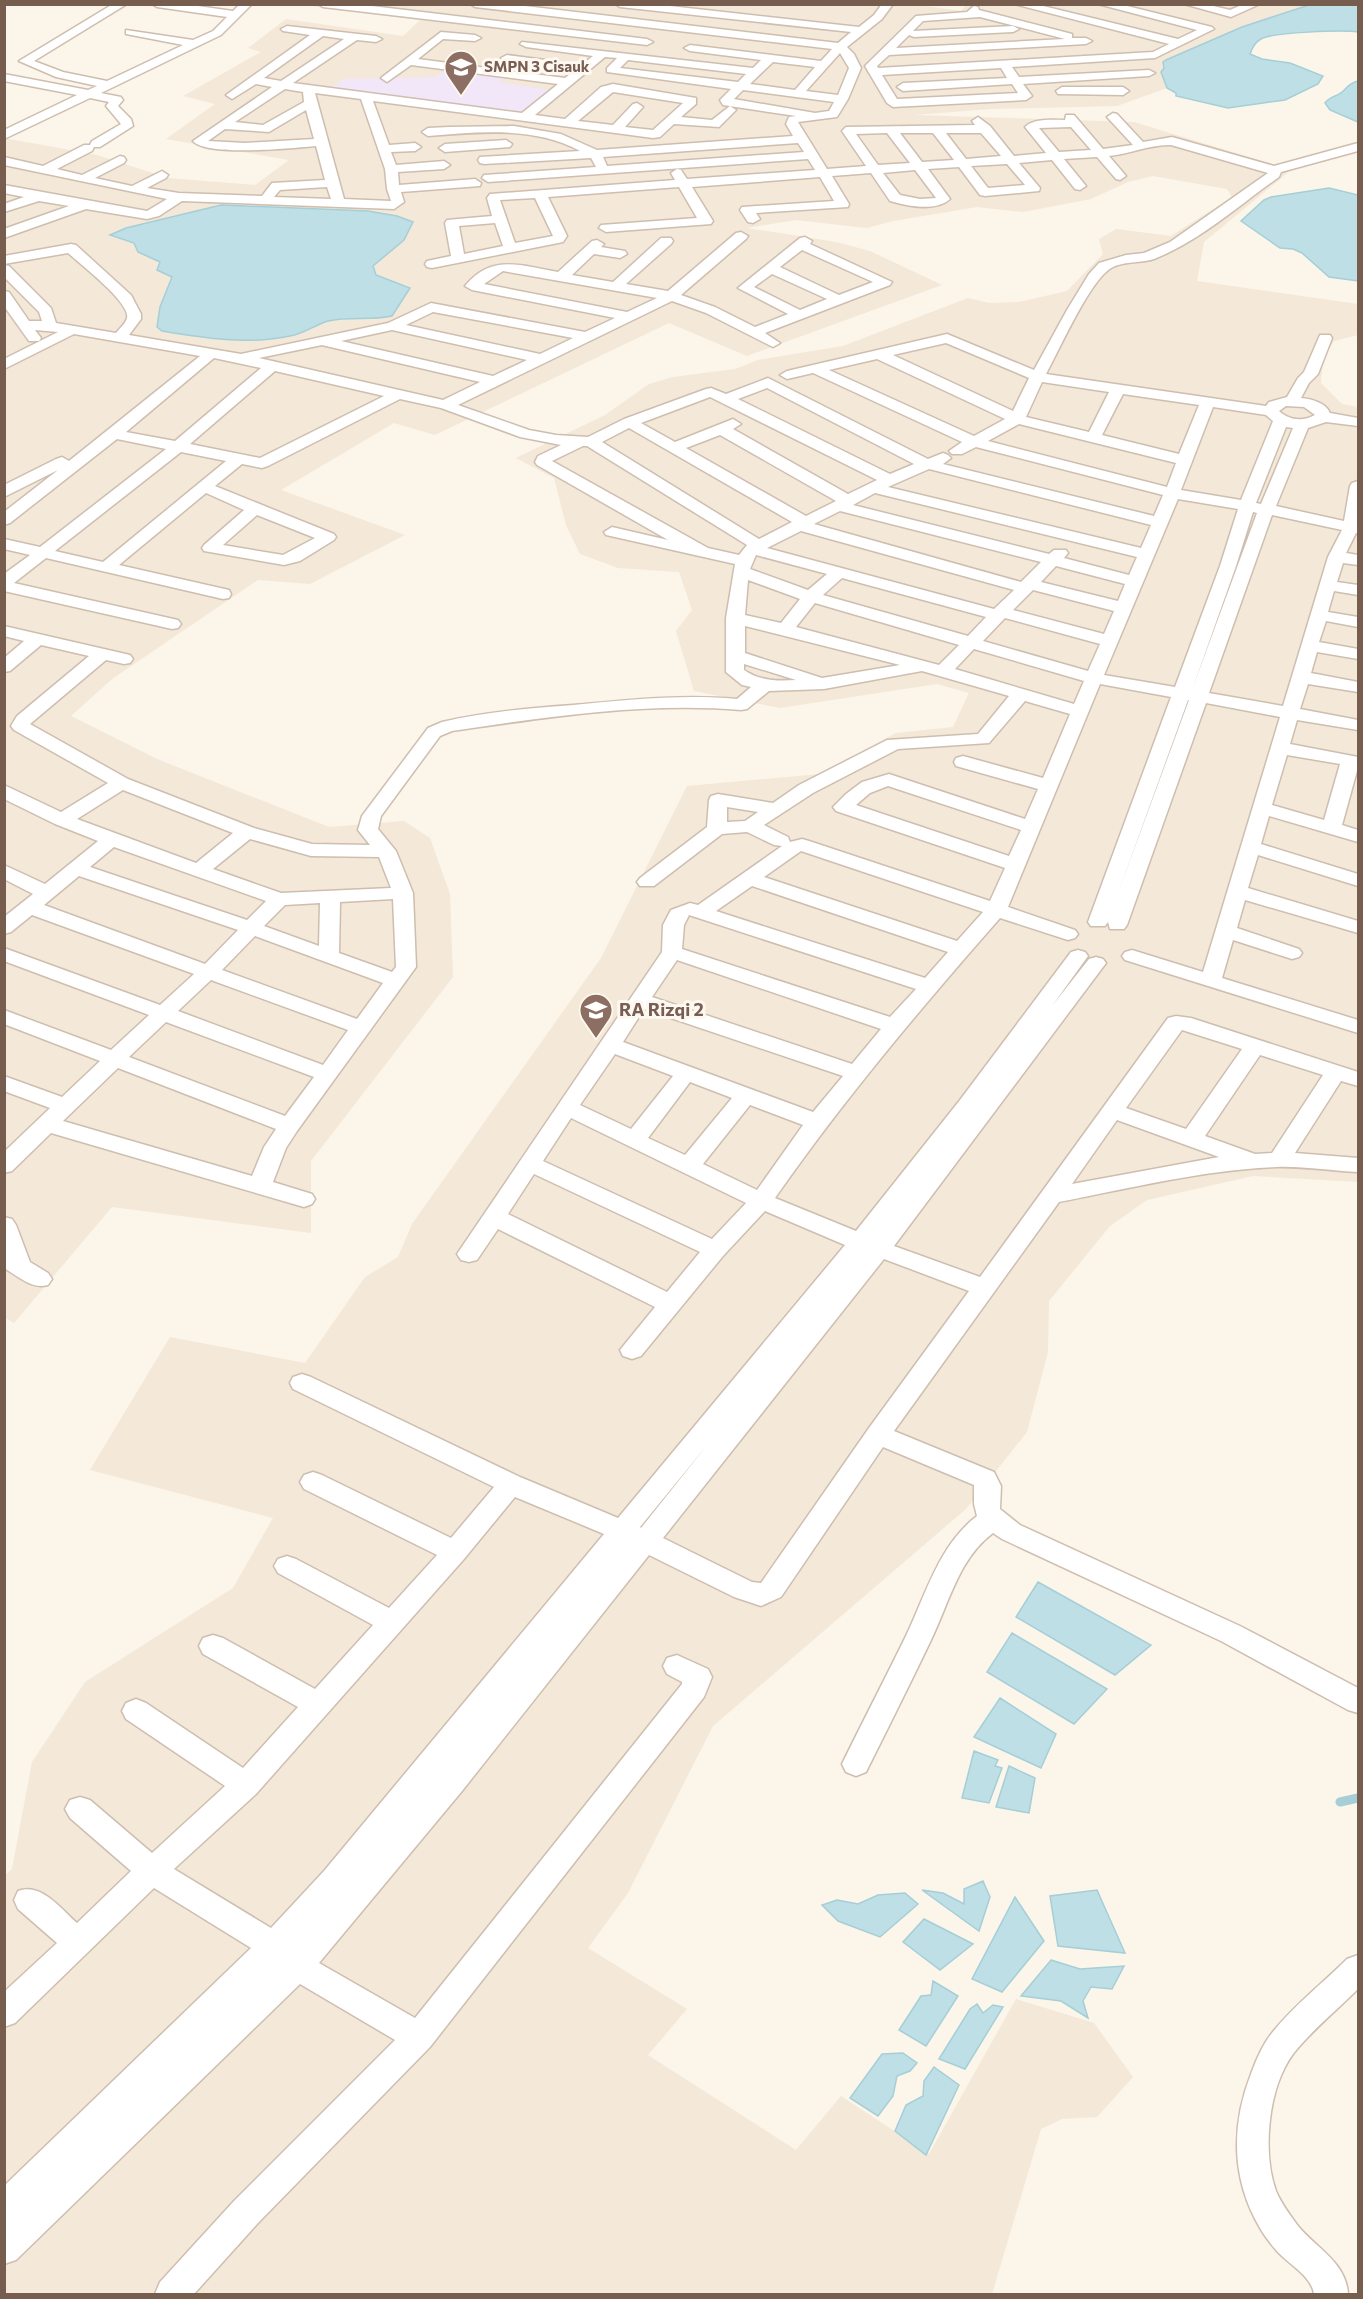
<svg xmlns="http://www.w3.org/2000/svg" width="1363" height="2299" font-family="Commissioner,sans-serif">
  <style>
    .residential { fill: #f4e8d8 }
    .education { fill: #f2e6f9 }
    .water { fill: #bedfe6; stroke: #a5ced7; stroke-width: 1.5 }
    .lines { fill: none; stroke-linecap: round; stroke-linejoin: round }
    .stream { stroke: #a5ced7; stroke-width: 9 }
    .street-casing { stroke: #cebeaf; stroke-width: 3 }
    .street { fill: #fff; fill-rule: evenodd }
    .labels { text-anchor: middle; stroke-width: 6; stroke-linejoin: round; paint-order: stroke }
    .far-education-label { font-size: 15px; font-weight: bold; fill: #785e54; stroke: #fef9f0; text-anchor: start }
    .education-label { font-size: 18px; font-weight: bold; fill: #785e54; stroke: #fef9f0; text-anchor: start }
  </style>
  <rect width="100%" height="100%" fill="#fcf5ea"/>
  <path class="residential" d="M913,4L961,11L967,4L1309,5L1242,27L1166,60L1162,72L1167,88L1117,106L991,109L914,115L1134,122L1291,170L1204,242L1197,281L1358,304V335L1334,341L1323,360L1321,383L1342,404L1358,407V1182L1253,1176L1147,1200L1110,1226L1049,1301L1048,1352L1027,1432L966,1509L713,1726L628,1893L588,1948L687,2009L648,2055L796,2150L841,2096L929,2154L1016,1999L1094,2023L1133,2077L1097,2117L1062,2119L1041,2129L992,2294H5V1875L12,1869L32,1762L85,1682L233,1588L273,1518L90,1470L170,1337L305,1363L365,1277L398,1257L412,1224L601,958L687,786L820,774L896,733L953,727L969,693L937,684L780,708L694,691L676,631L692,610L679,572L618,568L580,554L566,525L554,478L516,458L605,415L649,384L673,377L735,369L758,360L843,346L968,298L989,303L1019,302L1067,291L1103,254L1099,239L1116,229L1171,236L1232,197L1227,189L1153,176L1128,182L1091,199L1023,212L977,207L893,221L867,228L796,220L747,228L836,242L870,251L942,285L747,356L669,323L435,435L394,423L281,490L405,535L310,584L258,580L112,679L71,716L157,759L329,827L404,821L430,838L450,894L453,977L311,1161V1233L112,1207L14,1323L4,1317V138L97,155L168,178L255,185L289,160L166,139L215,104L183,96L261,52L248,48L286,19L403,36L420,20L304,5Z"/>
  <path class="education" d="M448,67L507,74L500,82L551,90L521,115L329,89L343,79L435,77Z"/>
  <path class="water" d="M1309,5H1358V32C1343,30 1272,32 1261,39C1255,42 1252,48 1250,54L1262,59L1290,63L1323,76L1318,84L1285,100L1228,108L1176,96V93L1167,88L1161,72L1164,68L1163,62L1166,60L1242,27Z
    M1358,81V122L1330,110L1325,103C1330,96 1336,97 1342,92C1348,87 1349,83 1358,81Z
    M1329,188L1358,195V281L1329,277L1302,253L1293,249L1280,248L1241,221L1264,200L1271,197Z
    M221,205L368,211L397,216L413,222L404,240L373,266L376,275L410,288L392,316C371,321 349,316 328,321C315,325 303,334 290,336C248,345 204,338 162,331L157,327L160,307L172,277L157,270L160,262L138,252L134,243L110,235L126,228Z
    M1038,1582L1151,1645L1115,1675L1016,1617Z
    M1012,1633L1107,1689L1074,1724L987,1672Z
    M1000,1698L1056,1734L1041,1768L974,1737Z
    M974,1751L998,1760L995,1766L1002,1768L989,1803L962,1798Z
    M1009,1766L1035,1778L1029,1813L996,1807Z
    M983,1881L990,1897L979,1931L922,1890L943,1893L964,1904V1889Z
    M1097,1890L1125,1953L1058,1946L1050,1896Z
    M905,1893L918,1904L880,1937L838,1921L822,1905L837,1900L858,1904L878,1895Z
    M1015,1897L1044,1941L1002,1992L972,1979Z
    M924,1919L973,1944L940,1970L903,1942Z
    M1051,1960L1080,1969L1124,1966L1112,1989L1091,1987L1083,2001L1088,2018L1061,2001L1021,1996Z
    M933,1981L958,1996L926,2046L899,2030L921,1996L931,1995Z
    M977,2004L983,2013L993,2005L1003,2007L965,2069L939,2059L970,2009Z
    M903,2053L917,2063L910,2071L897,2076L893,2096L878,2116L850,2098L882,2054Z
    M934,2067L959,2085L926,2155L895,2131L906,2105L923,2096L924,2081Z"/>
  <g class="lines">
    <path class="stream" d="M1340,1802L1358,1798"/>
    <defs>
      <path id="street" d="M113,4H127L34,61L63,72L107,81L183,45L126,34V30L193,40L213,31L227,17L157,7L152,4H184L233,11L240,4H252L221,35L101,93L121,97L123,100L118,106L131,119L133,126L100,147H94L92,151L57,169L82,175L120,156L124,157L126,160L124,163L95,178L132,186L162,171L168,175L166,178L147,188L179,193L262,196L272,183L325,180L316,146C293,148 206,157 193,141L272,87L256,84L232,99L226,95L310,35L283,31L281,29L287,26L376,36L382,39L376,42L357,40L293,83L522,113L558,84L411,65L387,82L381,78L441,32L475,35L481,38L475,41L443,39L418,59L565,78L593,56L526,47L520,44L522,42L753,68L761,60L690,51L684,48L690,45L821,61L832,49L475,7L470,4H507L838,43L851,32L620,7L615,4H652L859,27L874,15L882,4H893L882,19L847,47L854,54L861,68L848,99L837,117L798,122L827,169L866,166L842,131L846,127L975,125L972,121L978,117L990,126L1014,156L1046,153L1025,127C1034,118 1052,120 1065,120L1066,115H1074L1103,149L1133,145L1107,117L1113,113L1117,114L1143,142L1172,137L1274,166L1358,143V151L1281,172L1279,177C1239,205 1200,241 1154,259C1139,264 1118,260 1106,272C1086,290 1060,348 1046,374L1266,406L1269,402L1287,397L1298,378L1304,372L1320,335H1330L1332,338L1318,374L1309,383L1301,398C1312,399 1326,403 1330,413L1358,418V426L1326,422L1308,428L1276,506L1344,521L1350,486L1352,483L1358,481V534L1356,533L1346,553L1358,555V565L1343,563L1337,582L1358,585V595L1334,591L1328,612L1358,617V627L1326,621L1319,642L1358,649V659L1317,652L1311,673L1358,682V692L1308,684L1300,709L1358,720V730L1297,720L1290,744L1358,757V767L1342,825L1358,830V842L1269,816L1261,844L1358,874V886L1258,855L1248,888L1358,921V933L1245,900L1237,928L1299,949L1302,953L1299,957L1292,959L1233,940L1222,978L1358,1020V1033L1125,960L1122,956L1125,952L1132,950L1203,972L1280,717L1206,703L1127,925L1124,929H1110L1108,922L1105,926H1091L1088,922L1171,697L1100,684L1008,907L1075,930L1078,934L1075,938L1068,940L1000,918C922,1007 844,1099 775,1198L856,1231L960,1100L1071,952L1078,950L1085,952L1088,956L1052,1006L1089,959L1096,957L1103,959L1106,963L894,1246L980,1277L1168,1018L1176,1016L1191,1018L1358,1072V1086L1341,1081L1295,1153L1358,1158V1172C1331,1171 1304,1166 1276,1167C1203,1170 1131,1188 1059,1202L894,1431L994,1472L1001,1486L1000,1509L1020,1525L1240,1626L1358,1688V1713L1348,1710L1221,1641L1002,1539L993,1533C959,1558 949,1603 931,1640C910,1684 888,1728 866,1772L856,1776L846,1772L842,1764C863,1721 885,1679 906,1636C926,1594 939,1545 977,1516L974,1504V1485L883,1447L781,1597L761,1606L734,1597L649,1555L462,1791L319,1963L415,2018L682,1684V1682L667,1674L663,1666L667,1658L677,1655L708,1669L712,1677L704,1697L430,2047L258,2223L194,2294H155L160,2282L234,2201L395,2040L300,1984L16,2260L4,2264V2186L251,1948L154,1888L15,2023L4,2027V1992L57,1943L18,1909L14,1900L18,1891C41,1882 61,1909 77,1923L131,1871L70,1818L65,1809L70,1800L80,1797L90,1800L152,1853L225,1786L126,1719L122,1711L126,1703L136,1699L146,1703L243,1768L298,1707L203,1654L199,1646L203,1638L213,1635L223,1638L315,1689L373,1625L278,1573L274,1566L278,1559L287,1556L296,1559L389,1608L437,1555L304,1489L300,1482L304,1475L313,1472L322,1475L451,1538L494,1487L293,1389L290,1383L293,1377L302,1374L311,1377L520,1477L618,1518L845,1245L765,1211L723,1256L641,1356L632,1359L623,1356L620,1350L655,1307L498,1229L477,1260L469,1262L461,1260L457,1254L662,952L663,925L671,910L690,903L698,905L782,846L774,845L747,832L722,834L654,886H640L637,882L640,878L707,827L709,800L711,796L718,794L773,803L799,785L887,740L978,734L1009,696L922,671L824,689L769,691L747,709L741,710C645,702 547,717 452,731L440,736L381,816L378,829L396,851L413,893L416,967L297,1131L286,1148L273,1182L312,1194L315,1199L312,1204L304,1207L51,1133L12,1171L4,1173V1152L50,1108L4,1091V1076L62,1097L100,1061L4,1024V1010L111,1050L149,1015L4,961V948L160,1005L194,974L32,915L11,932L4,934V917L33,894L4,879V865L45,884L98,841L55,824L4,799V785L61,812L108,783L14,730L11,726L17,716L89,656L41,645L10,671L4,672V658L24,641L4,636V626L130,655L133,659L130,663L124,664L106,660L30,724L128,779L254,828L312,844L370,845L358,830L362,816L428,728L442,722C484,712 530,708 573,705C628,700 682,694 737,699L751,687L742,685L726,672V618L735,564L606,535L604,532L612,527L668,540L537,465L535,462L538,456L561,445L520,437L441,408L400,399L268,466L262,468L242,464L215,486L334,534L336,537L334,540L300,561L284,565L204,551L202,548L204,545L244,510L206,493L119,565L229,590L231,594L229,598L223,599L46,558L14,583L178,620L181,624L178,628L172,629L4,591V574L30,555L4,549V539L40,547L166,449L117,439L10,523L4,525V512L58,470L4,497V485L56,459L62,457L69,461L200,356L74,334L4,369V359L58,332L35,330L41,338L39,341H29L4,306V291L9,292L29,321H42L39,312L4,277V265L9,266L51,308L56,323L116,333C119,329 126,323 127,318C131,303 79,263 68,253L4,264V256L71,244L76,245L131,295L141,314V319L129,335L241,354L388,323L431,303L585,332L615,318L472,290L465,286C492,253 522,266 558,272L592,241L597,240L604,244L601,247L625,251L627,254L620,258L594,254L572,275L613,282L661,238H671L673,241L671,244L626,284L668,291L736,233L741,232L748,236L746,239L681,295L715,307L755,327L788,314L738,288L800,238L805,237L812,241L810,244L892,282L890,285L765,333L780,343L773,347L706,313L672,301L458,405L529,430L556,435L588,437L624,419L706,389L711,388L726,394L768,378L928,459L943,453L948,455L951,458L943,464L1154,516L1163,495L976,447L962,454H952L949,451L962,442L813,373L787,379L780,375L787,371L947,334L1034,370L1067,310L1089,274L1099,263L1126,255L1144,253L1170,242L1268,173L1171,145C1151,144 1130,154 1109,156L1126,176L1120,180L1116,179L1097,157L1064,159L1086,186L1080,190L1075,189L1052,160L1019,163L1040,188L1039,191L985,196L980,195L959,167L928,169L950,199C936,212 907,206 890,201L871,173L832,176L849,204L848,207L756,213L760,219L753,223L748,222L740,210L742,207L834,201L820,177L692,187L713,221L711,224L606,232L599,228L601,225L697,218L679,187L548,197L567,236L563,242L432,268L427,267L425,264L427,261L451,256L445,223L447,220L492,216L487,198L490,194L675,180L671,173L677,169L681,170L687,179L815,170L808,159L488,182L482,178L484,175L596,167L591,158L484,164L480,163L478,160L480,157L580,151C535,126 478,132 428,136L422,132L428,128L449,127L514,126L561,134L597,150L793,136L786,124L789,117L796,116L723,105L720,100L731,89L607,72V68L617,58L605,57L535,115L565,119L601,87L613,84L696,98V104L681,117L712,120L730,106L736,110L719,127L674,124L660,137L653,138L373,101L389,145L415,143L421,147L415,151L391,152L396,165L444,161L450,165L444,169L398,172L399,185L475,179L481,183L480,186L401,192L404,202L394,209L182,201L159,216L147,219L86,209L4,238V229L69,206L39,201L4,212V204L24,197L4,193V185L147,211L167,199L4,165V157L43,166L84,145H90L92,141L121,124L106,106L109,102L90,98L4,139V130L77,95L4,81V74L88,90L97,86L56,77L19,61ZM323,36L344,39L281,81L264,78ZM840,53L849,68L838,95L806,91ZM628,60L746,74L738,82L620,68ZM773,62L815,67L795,90L750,84ZM285,89L303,92L304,102L263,125L235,122ZM743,90L834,102L829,111L815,113L734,99ZM613,92L683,103L653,130L625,127L643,107L637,103L633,104L613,125L578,121ZM315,93L361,99L385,169L387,189L391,201L344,199ZM306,110L314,139L245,143L208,141L225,129L269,132ZM1071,127L1091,150L1059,152L1039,128ZM887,133L910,163L878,165L856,134ZM900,133H933L954,160L922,162ZM946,133H981L1001,156L966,159ZM798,143L804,152L607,166L603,157ZM1007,164L1025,185L988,188L971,166ZM915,170L936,198L920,199L900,195L883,173ZM327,187L331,199L274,197L280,190ZM535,198L553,236L515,243L500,200ZM495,223L503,246L464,254L459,226ZM802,250L873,282L839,295L780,267ZM503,271L657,298L627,312L484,284ZM772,274L827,299L800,310L754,287ZM433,312L573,338L540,354L406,325ZM392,330L527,360L493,376L341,341ZM946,343L1029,378L1013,411L893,355ZM322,345L326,346L480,382L443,400L259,358ZM214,358L261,368L175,441L126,432ZM877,359L1005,419L974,436L829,370ZM275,371L384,396L260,458L190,444ZM1042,382L1109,392L1089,432L1026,417ZM767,388L914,464L890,474L738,399ZM1123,394L1199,405L1179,454L1102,435ZM710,397L877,480L848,494L733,429L741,424L733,419L675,442L641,423ZM1286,406L1304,407L1315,415C1302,422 1289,420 1279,411ZM1213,407L1266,415L1273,421L1241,500L1181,490ZM1019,424L1176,463L1167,487L988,441ZM1286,427L1293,428L1261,504L1256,503ZM629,428L792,522L759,539L602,442ZM720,435L836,501L806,516L686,448ZM583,446H587L747,545L739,555L708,548L552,461ZM181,452L226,461L103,562L55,551ZM929,469L1151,525L1141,548L888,487ZM875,493L1137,557L1129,575L1064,558L1068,553L1066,550H1054L1049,554L853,505ZM1178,499L1238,509L1220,566L1175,687L1104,675ZM840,511L1041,562L1021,582L814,524ZM1253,512L1257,513L1192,690L1236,566ZM257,515L315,538L283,555L223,545ZM1272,515L1342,530L1328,557L1283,706L1209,693ZM801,531L1014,590L994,609L767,548ZM756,555L827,574L808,590L750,569ZM1056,566L1125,584L1118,601L1041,582ZM842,578L986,617L968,636L823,595ZM748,580L800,599L781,623L745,615ZM1033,590L1114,611L1104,634L1013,610ZM815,603L959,645L939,665L796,627ZM1005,618L1100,644L1088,671L983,641ZM745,626L900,665L822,678L745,653ZM974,649L1084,681L1074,704L955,669ZM744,664L796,680C777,681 760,681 744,670ZM1188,700H1189L1117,896ZM1025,701L1070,714L1043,778L963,756L956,758L954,762L956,766L1038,789L1025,819L889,774L862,782L846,794L833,807L836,811L1005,868L990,901L809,841L802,839L790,842L788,837L764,825L813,793L898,749L989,743ZM1287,755L1340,764L1324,820L1272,805ZM888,786L1021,830L1009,856L856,805L870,793ZM123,790L233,833L196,863L77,819ZM727,807L758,812L745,821L727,822ZM250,839L311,856L379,857L391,888L281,893L213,869ZM114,847L266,901L247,920L90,867ZM801,851L983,912L957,941L764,877ZM79,876L238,930L205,964L44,905ZM752,886L948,952L925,978L716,911ZM393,899L396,967L392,972L339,953L340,902ZM320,903L319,946L264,926L285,905ZM689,915L916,989L890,1017L682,949L684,925ZM255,936L383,983L357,1019L222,970ZM677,960L881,1029L852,1064L652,997ZM211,980L348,1030L323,1065L178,1011ZM644,1009L843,1076L813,1112L623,1042ZM166,1022L314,1077L285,1116L129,1057ZM1182,1030L1242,1049L1186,1129L1126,1108ZM615,1054L673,1076L631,1129L580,1105ZM1260,1055L1323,1075L1272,1153L1255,1154L1205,1136ZM118,1068L276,1129L264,1147L252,1176L63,1121ZM690,1082L732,1098L685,1155L648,1138ZM750,1105L803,1125L757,1190L703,1164ZM571,1118L746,1203L712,1239L543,1161ZM1117,1120L1219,1157L1072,1184ZM534,1174L700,1252L667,1292L508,1214ZM884,1259L969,1291L869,1428L761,1583L752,1582L663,1538ZM708,1444L641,1528L640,1527ZM515,1497L604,1534L324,1871L271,1928L174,1869L256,1794L464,1559Z
        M318,4H355L647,39L653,42L647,45L323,7Z
        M1014,4H1035L1178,39L1197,30L1098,4H1119L1212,27L1214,29L1155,58L1012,67L1019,77L1149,70L1155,73L1149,76L1023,84L1032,96L1026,100L893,107L887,103L865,66L916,16L967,12L974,6L978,7L979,10L1072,34V38H1086L1092,41L1086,44L889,55L877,66L878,68L1153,52L1169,44ZM980,17L1065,39L896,48L909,35L914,37L1013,32L1019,29L1013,26L913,31L923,21ZM1001,68L1007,78L903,83L897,87L903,91L1012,84L1018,93L897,99L882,75Z
        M1184,4H1205L1230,10L1244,4H1260L1231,17Z
        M507,55L545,60L551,63L545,66L503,60L501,58Z
        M1062,87H1123L1129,91L1123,95L1058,94L1056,91Z
        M506,140L512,144L510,147L445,152L439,148L445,144Z
        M4,1217L12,1219L16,1225L30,1262L48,1273L52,1279L48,1285C32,1290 18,1276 4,1268Z
        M1358,1955V1989C1338,2009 1311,2031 1293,2054C1268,2088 1262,2152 1276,2191C1281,2203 1290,2215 1298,2226C1316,2248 1346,2262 1348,2294H1314C1312,2276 1287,2263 1276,2250C1270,2243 1264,2235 1260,2228C1231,2179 1231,2125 1251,2074C1256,2060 1263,2044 1272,2033C1293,2006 1323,1983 1347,1959Z"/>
    </defs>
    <use href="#street" class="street-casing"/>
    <use href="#street" class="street"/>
  </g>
  <defs>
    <symbol id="school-pin" viewBox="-11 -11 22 30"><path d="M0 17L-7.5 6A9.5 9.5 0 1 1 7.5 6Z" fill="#8d6e63" stroke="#fef9f0"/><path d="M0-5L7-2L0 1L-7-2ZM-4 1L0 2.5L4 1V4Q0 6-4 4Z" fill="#fff"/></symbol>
  </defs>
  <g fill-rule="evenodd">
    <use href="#school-pin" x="442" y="48" width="38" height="52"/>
    <use href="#school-pin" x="577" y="991" width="38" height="52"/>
  </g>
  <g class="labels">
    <g class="far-education-label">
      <text x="484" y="72">SMPN 3 Cisauk</text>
    </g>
    <g class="education-label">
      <text x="619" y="1016">RA Rizqi 2</text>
    </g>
  </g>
  <rect width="1363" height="2299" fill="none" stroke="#775d4d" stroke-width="12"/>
</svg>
